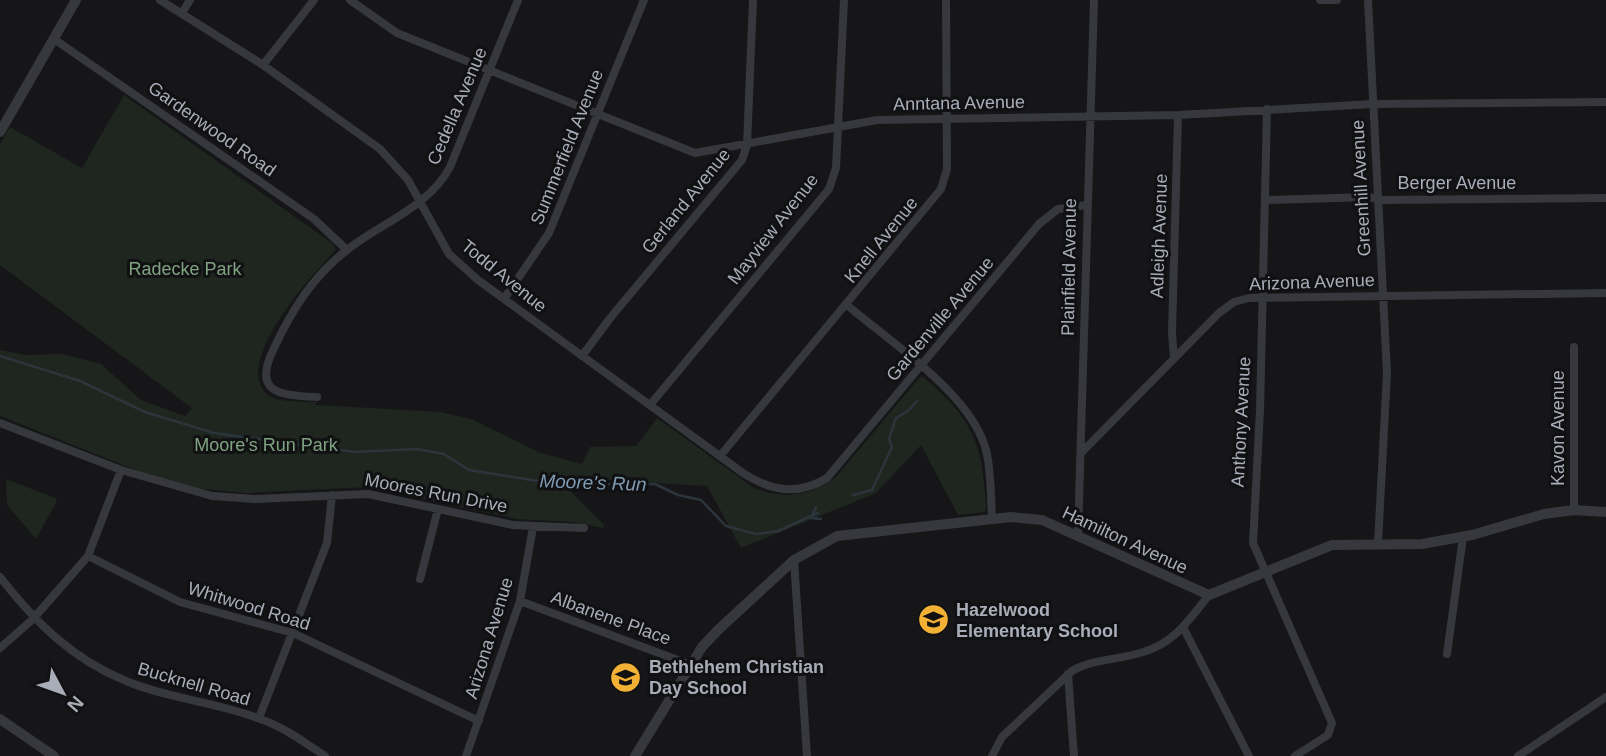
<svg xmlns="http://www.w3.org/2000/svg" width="1606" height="756" font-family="Arial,sans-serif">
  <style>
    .green { fill: #1e261f }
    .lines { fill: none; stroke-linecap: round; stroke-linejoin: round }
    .stream { stroke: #2c353c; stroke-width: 2.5 }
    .minor { stroke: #37383d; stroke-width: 8 }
    .tertiary { stroke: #37383d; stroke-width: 10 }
    .labels { text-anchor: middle; stroke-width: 6; stroke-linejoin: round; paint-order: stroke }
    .street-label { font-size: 18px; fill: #a8adb8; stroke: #111113 }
    .park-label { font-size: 18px; fill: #7fa381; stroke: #111113 }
    .poi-label { font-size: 18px; font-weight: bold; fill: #a8adb8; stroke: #111113; text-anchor: start }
    .water-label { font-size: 19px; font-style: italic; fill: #7f9bb3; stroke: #111113 }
  </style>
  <rect width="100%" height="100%" fill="#161618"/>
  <path class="green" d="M124,95L333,244L336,250C313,273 230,365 268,395C278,403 303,401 316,402V405L440,412L471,419L541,453L582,464L590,447L636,446L657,418L754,488C785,500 810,496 836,477L920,377H923C962,410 980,433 984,484C985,494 987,503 985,512L958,515L921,445L876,493L741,548L707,486L556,477L604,525L603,528L572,522L517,519L369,487L245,493L194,488L141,472L0,416V350L26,355L62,354L101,364L141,400L185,416L192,408L0,265V144L10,127L82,168Z
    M6,479L55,498L57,501L36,539L7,505Z"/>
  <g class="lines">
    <path class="stream" d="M0,356L80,381L145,412L214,433L355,452L417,449L444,454L469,470L556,484H655L678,495L701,500L726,526L756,534L778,531L818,513
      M853,495L872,490L892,447L889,439L896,418L908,411L917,401
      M811,518L816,507
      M811,518L821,519"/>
    <path class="minor" d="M160,0L263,65L380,149L408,180L449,254L478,280L743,473C771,491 798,496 827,478L1039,224L1058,209L1086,205
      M350,0L397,33L695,153L877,120L1178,115L1373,104L1606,102
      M1320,0H1337
      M1368,0L1387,373L1378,543
      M182,13L190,0
      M54,39L314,219L347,250
      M263,65L314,0
      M1267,109L1260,410L1253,543L1332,723L1328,735L1295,756
      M1266,200L1368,197L1383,200L1606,198
      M504,299L549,233L644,0
      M847,305C891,343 975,396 987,454C991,475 991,497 992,519
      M582,356L611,317L742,160L747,145L753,0
      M1174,358L1172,333L1178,115
      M317,397C278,395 252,393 274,348C292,310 313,276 347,250C381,223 429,207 450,167L518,0
      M650,405L829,189L836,168L844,0
      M0,423L121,470L212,496L255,499L368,494L513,525L584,528
      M1081,453L1219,313L1234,302L1249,298L1606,293
      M720,456L941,189L947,169L946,0
      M1574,510V347
      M1078,535L1094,0
      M88,556L180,602L293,633L479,721
      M794,560L807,756
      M0,577C35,622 72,659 126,681C169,699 217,702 260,719C284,727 304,742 325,756
      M420,579L438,509
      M520,601L691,665
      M1184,629L1249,756
      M0,648L33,619L88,556L121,470
      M1447,654L1463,537
      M1068,674L1074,756
      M259,718L327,543L332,495
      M466,756L520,601L533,527
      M992,756L1002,737L1072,671C1092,659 1117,660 1140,653C1174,644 1188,621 1209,595
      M1518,756L1606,697"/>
    <path class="tertiary" d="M0,132L76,0
      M0,719L54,756
      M635,756L702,647L718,630L794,560L837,536L1011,517L1042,520L1209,595L1332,545L1422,544L1472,535L1544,514L1574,510L1606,512"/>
  </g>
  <defs>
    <symbol id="school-disc" viewBox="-11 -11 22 22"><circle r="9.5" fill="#f2b134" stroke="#111113"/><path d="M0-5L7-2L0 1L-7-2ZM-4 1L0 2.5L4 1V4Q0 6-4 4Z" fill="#111"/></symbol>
  </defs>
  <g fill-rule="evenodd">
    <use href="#school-disc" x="916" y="602" width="35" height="35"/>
    <use href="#school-disc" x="608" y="660" width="35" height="35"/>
  </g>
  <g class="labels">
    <g class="street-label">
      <text transform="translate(959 103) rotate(-1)" y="6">Anntana Avenue</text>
      <text transform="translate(457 106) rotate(-67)" y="6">Cedella Avenue</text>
      <text transform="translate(212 129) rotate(35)" y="6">Gardenwood Road</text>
      <text transform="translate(567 147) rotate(-68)" y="6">Summerfield Avenue</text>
      <text x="1457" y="189">Berger Avenue</text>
      <text transform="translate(1361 188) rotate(-93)" y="6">Greenhill Avenue</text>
      <text transform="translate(686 201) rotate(-51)" y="6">Gerland Avenue</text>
      <text transform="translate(773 229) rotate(-52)" y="6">Mayview Avenue</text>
      <text transform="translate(1159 236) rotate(-88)" y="6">Adleigh Avenue</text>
      <text transform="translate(881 240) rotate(-51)" y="6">Knell Avenue</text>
      <text transform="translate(1069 267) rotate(-89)" y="6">Plainfield Avenue</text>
      <text transform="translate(504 276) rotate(39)" y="6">Todd Avenue</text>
      <text transform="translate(1312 282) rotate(-2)" y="6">Arizona Avenue</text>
      <text transform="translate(940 319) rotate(-50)" y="6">Gardenville Avenue</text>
      <text transform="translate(1241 422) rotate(-87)" y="6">Anthony Avenue</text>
      <text transform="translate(1558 428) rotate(-90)" y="6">Kavon Avenue</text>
      <text transform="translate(436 493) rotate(11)" y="6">Moores Run Drive</text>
      <text transform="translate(1125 540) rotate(25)" y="6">Hamilton Avenue</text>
      <text transform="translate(249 606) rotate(17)" y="6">Whitwood Road</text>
      <text transform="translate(611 618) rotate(20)" y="6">Albanene Place</text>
      <text transform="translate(489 638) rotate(-73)" y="6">Arizona Avenue</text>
      <text transform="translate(194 684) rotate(16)" y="6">Bucknell Road</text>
    </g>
    <g class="park-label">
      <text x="185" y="275">Radecke Park</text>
      <text x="266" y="451">Moore's Run Park</text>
    </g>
    <g class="poi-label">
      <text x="956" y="616">Hazelwood<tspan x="956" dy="21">Elementary School</tspan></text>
      <text x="649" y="673">Bethlehem Christian<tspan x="649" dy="21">Day School</tspan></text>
    </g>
    <g class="water-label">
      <text transform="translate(593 482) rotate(2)" y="7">Moore's Run</text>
    </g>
  </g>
  <g transform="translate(63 693) rotate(131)" stroke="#111113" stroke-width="5" paint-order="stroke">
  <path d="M0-5L12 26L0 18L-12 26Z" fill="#a8adb8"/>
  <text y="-10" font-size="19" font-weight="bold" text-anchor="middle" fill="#a8adb8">N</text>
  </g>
</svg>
